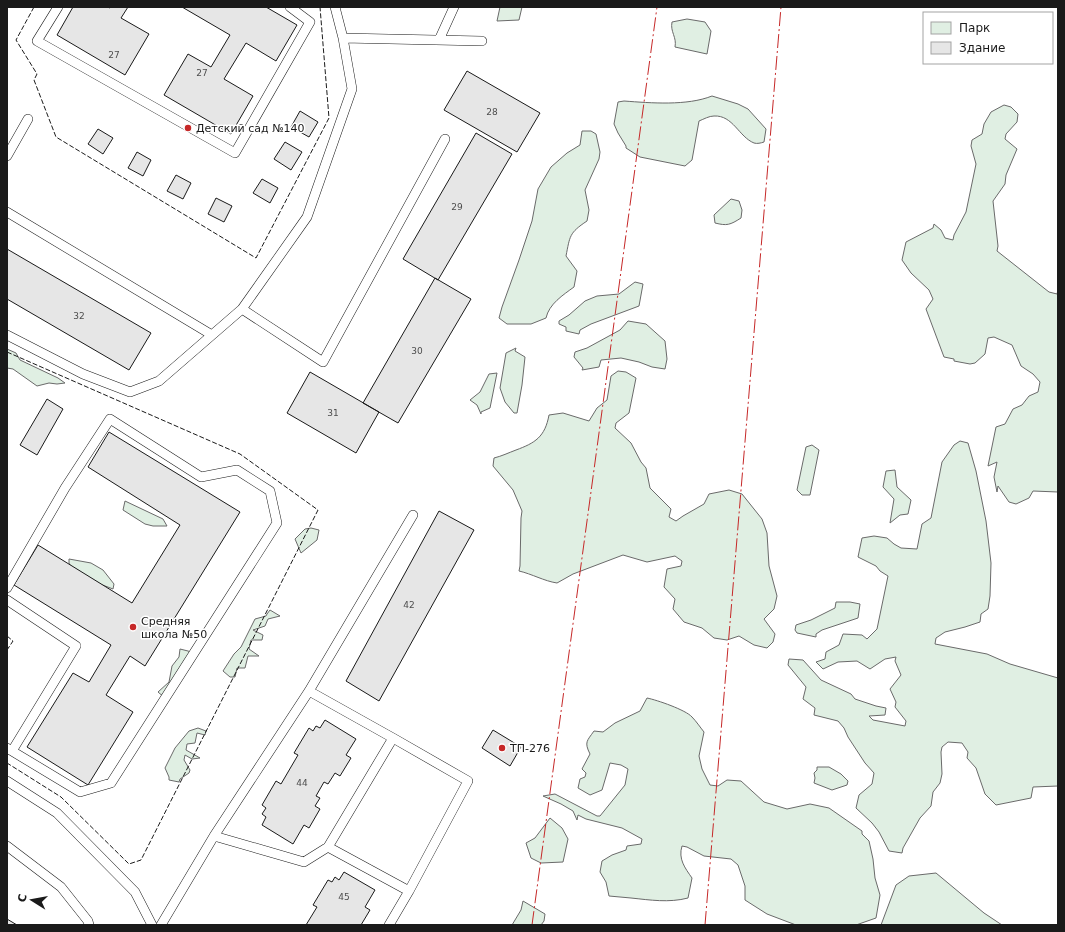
<svg xmlns="http://www.w3.org/2000/svg" width="1065" height="932" font-family="'DejaVu Sans',sans-serif">
  <style>
    .green { fill: #e0efe3; stroke: #6a6a6a }
    .building { fill: #e6e6e6; stroke: #1a1a1a }
    .lines { fill: none; stroke-linecap: round; stroke-linejoin: round }
    .service-casing { stroke: #1a1a1a; stroke-width: 10 }
    .service { stroke: #fff; stroke-width: 9 }
    .fence { stroke: #1a1a1a; stroke-width: 1; stroke-dasharray: 5 2; stroke-linecap: butt }
    .power { stroke: #c62828; stroke-width: 1; stroke-dasharray: 14 3 2 3; stroke-linecap: butt }
    .poi-dot { fill: #c62828; stroke: #fff; stroke-width: 1.5 }
    .labels { text-anchor: middle; stroke-width: 3; stroke-linejoin: round; paint-order: stroke }
    .number-label { font-size: 9px; fill: #4d4d4d }
    .poi-label { font-size: 11px; fill: #1a1a1a; stroke: #fff; text-anchor: start }
  </style>
  <rect width="100%" height="100%" fill="#fff"/>
  <path class="green" d="M500,7H522L519,20L497,21Z
    M687,19L705,22L711,31L707,54L675,47C677,37 670,32 672,22Z
    M712,96L738,104L748,109L766,129L764,142C761,143 757,144 754,143C739,137 733,115 714,116C709,116 704,119 699,121L692,160L685,166L640,157L626,148V146L618,133L614,124L618,102L624,101C651,103 687,106 712,96Z
    M1004,105L1011,107L1018,114L1017,122L1006,134L1005,139L1017,149L1006,175L1005,184L993,201L998,246L997,251L1049,292L1057,294L1058,290V492L1033,491L1029,498L1016,504L1009,502L998,486L997,492L994,477L997,462L988,466L996,427L1005,424L1013,409L1022,405L1029,396L1038,392L1040,382L1033,374L1021,366L1012,345L994,337L988,338L985,354L975,363L970,364L954,361V359L944,357L926,309L933,299L929,290L911,273L902,260L906,242L933,228L934,224L941,230L945,238L953,240L954,235L966,212L976,164L971,146L972,140L982,134L984,124L991,112Z
    M582,131H591L596,134L600,152L599,159L585,190L589,210L587,221C569,233 570,236 566,256L577,271L574,287C563,295 549,304 546,318L531,324H507L499,318L502,307L519,260L532,221L538,189L551,167L567,153L580,145Z
    M731,199L739,201L742,210L741,218C730,225 727,226 715,223L714,215Z
    M635,282L643,284L639,306L591,324L580,330L579,334L566,331V327L559,324V321L569,315L585,301L597,296L619,294Z
    M628,321L646,324L665,341L667,359L665,369L652,367L639,362L621,358L601,360L599,367L582,370L583,368L574,357L575,352L587,348L620,330Z
    M516,348L515,351L525,357L522,385L517,413H514L505,402L500,388L506,353Z
    M7,349L16,353L20,360L58,378L65,383L57,384L49,383L37,386L13,369L7,368Z
    M618,371L626,372L636,378L629,413L616,423L615,428L631,443L641,462L646,468L650,488L671,509L669,517L676,521L683,516L704,504L709,494L729,490L742,494L762,519L767,533L769,566L777,596L774,609L764,619L775,634L773,642L767,648L754,645L739,636L727,640L714,638L702,628L684,622L673,609L675,599L664,587L667,569L681,566L682,561L675,556L647,562L623,555L573,574L557,583C544,581 532,574 519,571L520,566L521,518L522,511L513,490L493,466L494,458C502,456 508,453 516,450C535,443 545,437 549,415L563,413L589,421L597,408L607,400L611,376Z
    M497,373L490,408L481,412V414L477,405L470,400L480,392L489,374Z
    M960,441L968,443L976,471L986,521L991,563L990,596L988,609L981,614L980,622L965,627L945,632L936,638L935,644L987,654L1010,664L1058,678V786L1033,787L1031,798L996,805L985,794L976,768L967,758L968,752L962,743L948,742L942,747L941,752L942,774L940,783L933,792L931,806L920,818L903,848L902,853L889,851L879,832L872,823L856,808L859,795L872,784L874,773L865,763L848,737L844,728L838,721L814,715L815,708L803,699L806,687L788,665L789,659L803,660L821,680L851,694L855,699L876,706L886,708L885,715L869,716L873,720L905,726L906,721L895,707L896,702L890,689L901,675L895,661L896,657L885,659L870,669L857,661L838,662L823,669L816,662L825,659L826,652L839,645L843,634L862,635L867,639L877,629L888,576L880,571L876,566L858,557L862,538L874,536L887,538L894,544L901,548L917,549L922,524L931,518L942,462L954,445Z
    M812,445L819,450L810,495H802L797,490L806,447Z
    M895,470L897,487L911,500L908,514L900,515L890,523L894,499L883,487L886,471Z
    M125,501L163,519L167,526H153L145,524L123,510Z
    M311,528L319,530L317,540L301,553L295,539L305,529Z
    M69,559L91,563L103,570L114,584L113,589L100,584L71,567L69,563Z
    M836,602H850L860,604L858,618L822,630L816,634V637L797,633L795,630L796,625L811,620L835,608Z
    M270,610L280,616L268,619L265,626L253,630L263,635L262,640H251L249,649L259,656H248L245,668H237L235,677H230L223,671L234,654L241,647L255,619L266,616L267,614Z
    M180,649L188,651L193,653L165,698L158,692L169,682L172,666L179,657Z
    M647,698C657,700 686,710 692,717C696,721 700,727 704,732L699,756L702,769L710,785L718,786L727,780L741,781L764,802L787,809L810,804L829,808L862,831V834L869,841L873,859L875,878L880,895L876,918L856,925H796L767,914L745,900V886L738,865L731,859L704,856L687,847L682,846C678,859 685,868 692,878L688,898C669,903 650,900 631,898C624,897 616,897 609,896L606,882L600,872L602,861L612,855L626,850L627,846L641,844L642,839L622,828L586,819L578,815L577,820L573,811L561,804L543,796L555,794L597,816H600L625,785L628,769L621,765L610,763L602,790L590,795L578,788L580,779L585,777L586,773L582,769L590,754C584,742 587,741 594,731L603,732L615,723L640,711Z
    M198,728L206,731L205,735L197,733L195,743L187,744L186,750L200,758L192,759L185,755L184,760L190,770L189,773L180,779L179,782L169,780V777L165,768L175,748L189,731Z
    M817,767H829L841,774L848,781L847,785L832,790L814,783L815,778L814,773L817,770Z
    M550,818L562,828L568,839L563,862L541,863L531,858L526,843L535,838Z
    M936,873L984,913L1002,925H881L896,885L909,876Z
    M523,901L545,914L544,921L541,925H512L521,910Z"/>
  <path class="building" d="M73,7H108L110,8L111,7H128L121,18L149,34L125,75L57,35Z
    M182,7H266L297,25L276,61L246,43L224,79L253,96L231,134L164,95L188,54L211,67L230,35Z
    M467,71L540,113L517,152L444,110Z
    M300,111L318,122L309,137L291,127Z
    M98,129L113,138L103,154L88,144Z
    M476,133L512,154L438,280L403,259Z
    M285,142L302,152L291,170L274,159Z
    M137,152L151,160L143,176L128,168Z
    M176,175L191,183L183,199L167,191Z
    M262,179L278,188L270,203L253,193Z
    M216,198L232,206L224,222L208,214Z
    M7,249L151,333L129,370L7,299Z
    M435,278L471,299L398,423L363,403Z
    M310,372L379,412L356,453L287,413Z
    M47,399L63,409L37,455L20,445Z
    M109,432L240,512L145,666L130,656L106,695L133,712L88,785L27,747L73,673L89,682L111,645L14,585L38,545L132,603L180,525L88,467Z
    M439,511L474,530L379,701L346,681Z
    M325,720L356,739L346,755L351,758L340,776L335,773L328,784L324,782L316,796L320,798L315,806L320,809L309,828L304,825L293,844L262,825L266,817L262,814L266,808L262,805L276,781L281,784L298,755L294,753L309,728L313,731L316,726L320,728Z
    M493,730L521,747L510,766L482,748Z
    M344,872L375,890L365,907L370,910L361,925H306L317,907L313,905L328,880L332,882L335,877L339,880Z
    M7,919L17,925H7Z"/>
  <g class="lines">
    <defs>
      <path id="service" d="M58,7L37,41L235,153L310,22L290,7
        M343,38L482,41
        M439,40L454,7
        M7,156L28,119
        M7,212L212,335
        M242,309L323,362L445,139
        M7,335L83,374L130,392L159,381L242,309L307,217L352,89L343,38L335,7
        M7,588L65,488L110,419L201,477L237,470L270,491L277,523L111,783L80,792L7,748
        M7,600L76,646L12,751
        M309,691L393,738L328,847
        M393,738L468,781L409,891
        M7,781L57,813L135,892L152,925
        M214,836L304,862L328,847L409,891L389,925
        M7,846L61,887L88,921L89,925
        M161,925L214,836L309,691L413,515"/>
    </defs>
    <use href="#service" class="service-casing"/>
    <use href="#service" class="service"/>
    <path class="fence" d="M34,7L16,40L37,74L34,80L56,137L256,258L329,118L320,7
      M7,352L240,454L318,510L141,860L129,864L61,797L7,763
      M7,636L13,641L7,650"/>
    <path class="power" d="M532,925L657,7
      M705,925L781,7"/>
  </g>
  <g class="poi-dot">
    <circle cx="188" cy="128" r="4"/>
    <circle cx="133" cy="627" r="4"/>
    <circle cx="502" cy="748" r="4"/>
  </g>
  <g class="labels">
    <g class="number-label">
      <text x="114" y="58">27</text>
      <text x="202" y="76">27</text>
      <text x="492" y="115">28</text>
      <text x="457" y="210">29</text>
      <text x="79" y="319">32</text>
      <text x="417" y="354">30</text>
      <text x="333" y="416">31</text>
      <text x="409" y="608">42</text>
      <text x="302" y="786">44</text>
      <text x="344" y="900">45</text>
    </g>
    <g class="poi-label">
      <text x="196" y="132">Детский сад №140</text>
      <text x="141" y="625">Средняя<tspan x="141" dy="13">школа №50</tspan></text>
      <text x="510" y="752">ТП-276</text>
    </g>
  </g>
  <rect width="1065" height="932" fill="none" stroke="#1a1a1a" stroke-width="16"/>
  <rect x="923" y="12" width="130" height="52" fill="#ffffff" stroke="#a3a3a3"/>
  <rect x="931" y="22" width="20" height="12" fill="#e0efe3" stroke="#a3a3a3"/>
  <text x="959" y="32" font-size="12" fill="#1a1a1a">Парк</text>
  <rect x="931" y="42" width="20" height="12" fill="#e6e6e6" stroke="#a3a3a3"/>
  <text x="959" y="52" font-size="12" fill="#1a1a1a">Здание</text>
  <g transform="translate(32 900) rotate(281)" stroke="#ffffff" stroke-width="3" paint-order="stroke">
  <path d="M0-3L7 15L0 10L-7 15Z" fill="#1a1a1a"/>
  <text y="-6" font-size="11" font-weight="bold" text-anchor="middle" fill="#1a1a1a">С</text>
  </g>
</svg>
